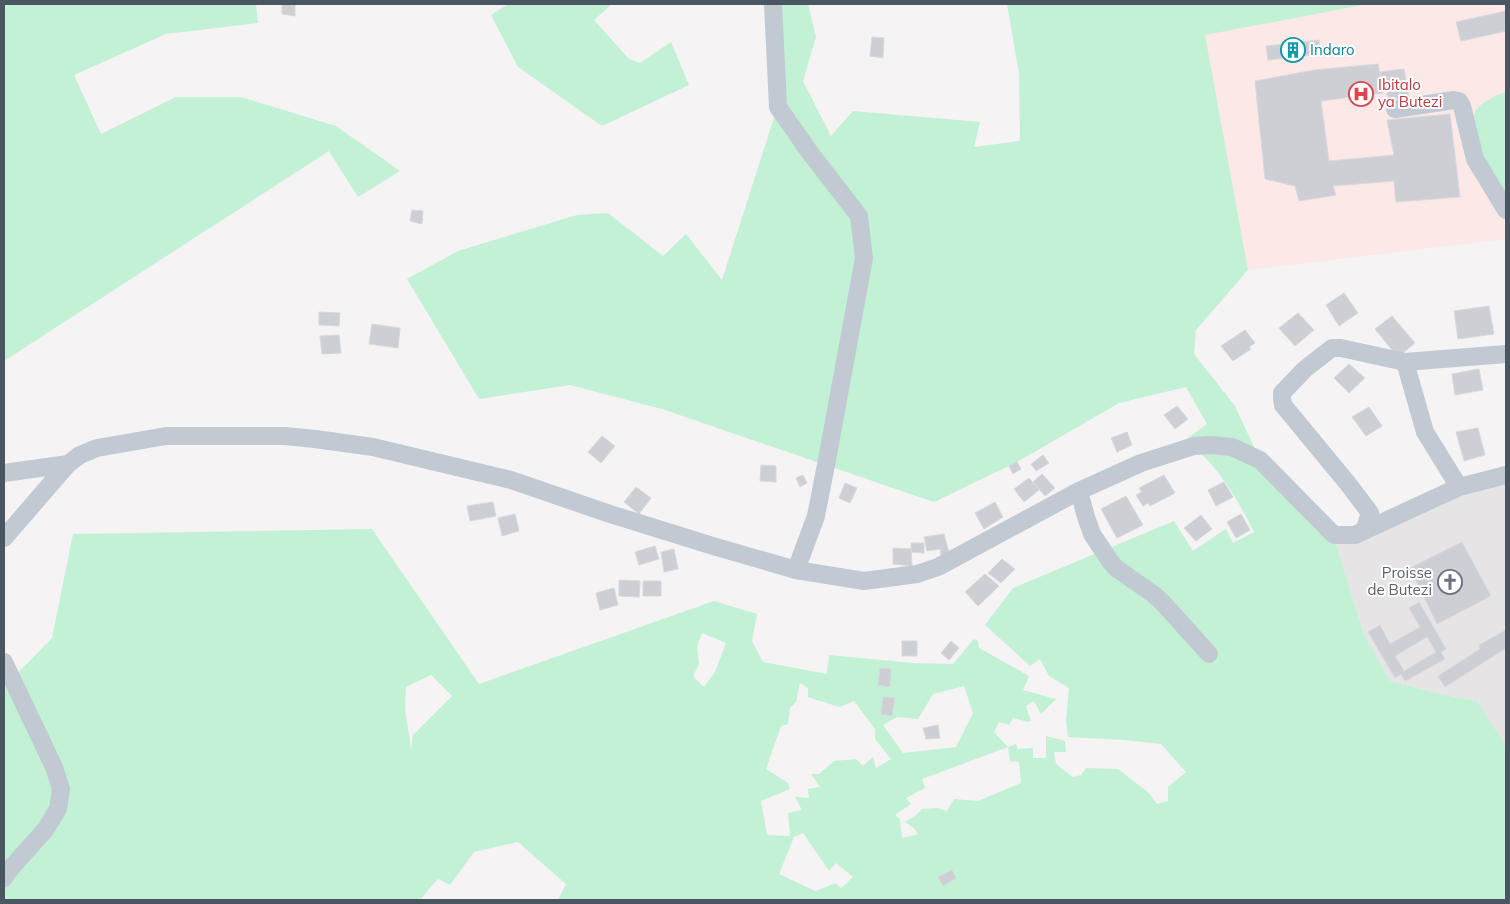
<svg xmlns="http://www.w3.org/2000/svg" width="1510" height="904" font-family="Mulish,sans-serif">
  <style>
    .education { fill: #e6e4e5 }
    .medical { fill: #fce8e6 }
    .green { fill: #c3f1d5; fill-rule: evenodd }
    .building { fill: #cdcfd5; stroke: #d7d9de; fill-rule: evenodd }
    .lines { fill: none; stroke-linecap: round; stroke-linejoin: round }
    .minor { stroke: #c1cad2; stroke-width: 18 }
    .labels { text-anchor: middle; stroke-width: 4; stroke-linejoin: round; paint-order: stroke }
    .culture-label { font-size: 15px; fill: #0d838f; stroke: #fff; text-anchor: start }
    .health-label { font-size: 15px; fill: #be3a42; stroke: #fff; text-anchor: start }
    .worship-label { font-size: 15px; fill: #5b616d; stroke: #fff; text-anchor: end }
  </style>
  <rect width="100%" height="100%" fill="#f5f3f3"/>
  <path class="education" d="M1506,475V746L1477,701L1440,694L1390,681L1363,632L1333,534Z"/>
  <path class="medical" d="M1368,4H1506V154L1479,165L1506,204V239L1248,270L1205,35Z"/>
  <path class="green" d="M4,4H256L258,23L166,34L74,75L101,134L176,97H241L336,126L400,171L358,197L329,151L4,361Z
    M508,4H612L594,20L629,59L640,63L671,42L689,85L602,126L518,67L491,15Z
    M773,4H808L816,37L803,81L831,136L853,111L980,122L974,147L1020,141L1019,74L1007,4H1368L1205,35L1248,270L1196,330L1194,354L1235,406L1260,460L1333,534L1363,632L1390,681L1440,694L1477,701L1506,746V900H558L566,884L518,842L474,852L450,885L438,879L420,900H4V687L52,638L73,534L372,529L479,684L714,601L757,614L752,641L763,662L827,674L829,655L913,663L953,664L974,639L978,641L979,648L1029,676L1023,690L1056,699L1041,714L1034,701L1026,706L1031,721L1028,722L1013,718L1009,725L999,722L994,732L1008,747L1016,744L1018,749L1033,748V758H1046V736L1065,741L1066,752H1054L1056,764L1073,777L1081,775L1086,768L1118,769L1149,793L1157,804L1168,801V787L1186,772L1161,744L1124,740L1068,737L1066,721L1069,688L1049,676L1040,659L1030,666L985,625L1013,588L1174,521L1193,551L1226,529L1233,543L1254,532C1237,498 1216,462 1185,440L1207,424L1186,387L1119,403L1017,462L934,502L662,409L570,385L479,399L407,279L458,251L577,215L608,213L663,256L686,234L722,280L778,105ZM702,633L726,643L715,672L704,687L693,676L699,664L697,646ZM431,675L452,696L413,735L411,749L405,708L406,687ZM800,683L808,688V697L839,707L854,701L875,729V739L891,759L876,768L873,757L863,766L856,759L834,761L819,774H811L820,787L808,789L809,798L795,797L802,810L788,813L790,836L767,835L761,801L790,789L788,783L766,769L781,726L788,724L790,708L796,702ZM964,686L973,713L956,747L903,753L883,725L897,717L918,719L933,694ZM1008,747L1010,761L1019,762L1021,783L978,801L954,799L947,811L937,808L922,809L915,816L905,822L914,828L918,834L902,838L900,819L895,815L911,804L906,798L925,788L922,779ZM803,833L829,871L836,863L853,877L841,888L836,883L815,891L779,874L794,837Z
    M1506,92V193C1502,187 1496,185 1492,179C1485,170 1483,158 1480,147C1474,129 1466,113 1485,102C1492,98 1498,94 1506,92Z"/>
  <path class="building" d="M282,4H295V16L282,14Z
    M1506,11V31L1461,41L1456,22Z
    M872,37L884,38L883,58L870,56Z
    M1319,40L1321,54L1268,60L1266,46Z
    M1378,64L1383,93L1321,101L1329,161L1394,155L1387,120L1450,114L1460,197L1396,202L1394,181L1333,186L1336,195L1299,201L1295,186L1265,179L1255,81L1314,70Z
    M1404,69L1409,97L1388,100L1386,85L1382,86L1380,72Z
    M412,210L423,211L422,224L410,221Z
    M1344,293L1358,313L1339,326L1326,305Z
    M1489,306L1494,334L1458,339L1454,311Z
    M319,312L340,313L339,326L319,325Z
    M1298,313L1314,330L1295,346L1279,328Z
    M1392,316L1415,343L1398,357L1375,329Z
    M372,324L400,328L398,348L369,344Z
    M1245,330L1255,343L1249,347L1251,349L1233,361L1221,346Z
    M339,335L341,353L322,354L320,336Z
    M1349,364L1365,378L1349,393L1334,378Z
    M1479,369L1483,390L1455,395L1452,374Z
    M1177,406L1188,419L1175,429L1164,415Z
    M1369,407L1382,426L1366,436L1352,417Z
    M1478,428L1485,455L1464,461L1456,432Z
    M1127,432L1132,445L1117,452L1111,438Z
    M602,436L615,446L601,463L588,452Z
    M1043,455L1049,463L1036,471L1031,464Z
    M1017,462L1021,469L1013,474L1009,466Z
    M761,465L776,466V482L760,481Z
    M1042,474L1055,488L1045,496L1033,482Z
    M803,475L807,483L800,487L796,478Z
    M1164,475L1175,493L1150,506L1148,503L1143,506L1136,495L1142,492L1139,488Z
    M1029,478L1039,490L1024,502L1014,489Z
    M1224,482L1233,497L1216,506L1208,490Z
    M845,483L857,488L850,503L839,498Z
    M636,487L651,498L639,514L624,502Z
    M1126,496L1143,525L1117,538L1101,509Z
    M493,502L496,516L470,521L467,506Z
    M995,502L1003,517L984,529L975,513Z
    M515,514L519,531L502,536L498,518Z
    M1241,514L1250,530L1236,538L1227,522Z
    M1201,515L1212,529L1196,541L1184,528Z
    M944,534L949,553L941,555L940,549L927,551L924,537Z
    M1462,542L1491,596L1437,624L1410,568Z
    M911,543H924V553L911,552Z
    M655,546L659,559L639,565L635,552Z
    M893,548L911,549L912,566L893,564Z
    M674,549L678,569L664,572L661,552Z
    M1002,559L1015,569L1001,583L988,573Z
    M985,574L999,586L978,606L965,592Z
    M619,580L640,581L639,597L619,596Z
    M643,581H661V596H643Z
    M614,588L618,605L600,610L596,593Z
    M1419,602L1446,649L1441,652L1445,659L1405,681L1401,674L1395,678L1368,632L1380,625L1390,644L1420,627L1409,608ZM1427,637L1436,652L1404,671L1395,656Z
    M1506,630V648L1445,687L1438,676L1480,649L1479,645Z
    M902,641H917V656H902Z
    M951,641L959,648L949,660L941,653Z
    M880,668L891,669L890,687L878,685Z
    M883,697L895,698L892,716L881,714Z
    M938,725L940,738L926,739L923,728Z
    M952,870L956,878L943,886L938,877Z"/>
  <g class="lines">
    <path class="minor" d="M773,4L778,107L811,154L859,216L864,258L826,465L816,516L796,570
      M1395,109L1454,100L1459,101L1462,106L1475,159L1506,210
      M1405,362L1506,354
      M4,473L68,464
      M1079,491L1086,517L1092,534L1110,561L1116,568L1153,594L1163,603L1209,654
      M1364,531L1370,513L1349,485L1283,405L1282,398V393L1305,369L1332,348H1341L1405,362L1425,432L1459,487
      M4,538L68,464L80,455L97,448L166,436H285L315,439L373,447L511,480L610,514L713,546L796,570L864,581L917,574L938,567L1079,491L1141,463L1194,446L1211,445L1232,447L1260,460L1334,535H1355L1459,487L1506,475
      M4,662L54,767L61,789L58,809L45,830L10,869L4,878"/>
  </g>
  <defs>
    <symbol id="building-ring" viewBox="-11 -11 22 22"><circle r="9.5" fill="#fff" stroke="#0f9aa8" stroke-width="1.5"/><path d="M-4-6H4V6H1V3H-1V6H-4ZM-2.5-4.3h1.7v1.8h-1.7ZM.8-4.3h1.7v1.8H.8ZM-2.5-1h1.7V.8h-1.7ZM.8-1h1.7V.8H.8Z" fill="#0f9aa8"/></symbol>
    <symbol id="hospital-ring" viewBox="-11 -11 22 22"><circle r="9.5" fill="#fff" stroke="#e0444e" stroke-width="1.5"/><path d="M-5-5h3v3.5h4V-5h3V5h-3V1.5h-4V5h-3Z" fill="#e0444e"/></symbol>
    <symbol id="church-ring" viewBox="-11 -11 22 22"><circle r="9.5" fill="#fff" stroke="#6b7280" stroke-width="1.5"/><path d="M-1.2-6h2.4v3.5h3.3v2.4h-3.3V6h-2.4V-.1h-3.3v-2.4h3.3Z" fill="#6b7280"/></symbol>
  </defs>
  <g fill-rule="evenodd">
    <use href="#building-ring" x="1279" y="36" width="28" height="28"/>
    <use href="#hospital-ring" x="1347" y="80" width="28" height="28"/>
    <use href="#church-ring" x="1436" y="568" width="28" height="28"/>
  </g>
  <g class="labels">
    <g class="culture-label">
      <text x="1310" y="55">Indaro</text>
    </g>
    <g class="health-label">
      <text x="1378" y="90">Ibitalo<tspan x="1378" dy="17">ya Butezi</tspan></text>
    </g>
    <g class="worship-label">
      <text x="1432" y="578">Proisse<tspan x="1432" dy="17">de Butezi</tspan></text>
    </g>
  </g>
  <rect width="1510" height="904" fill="none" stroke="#4a5661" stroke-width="10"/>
</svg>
